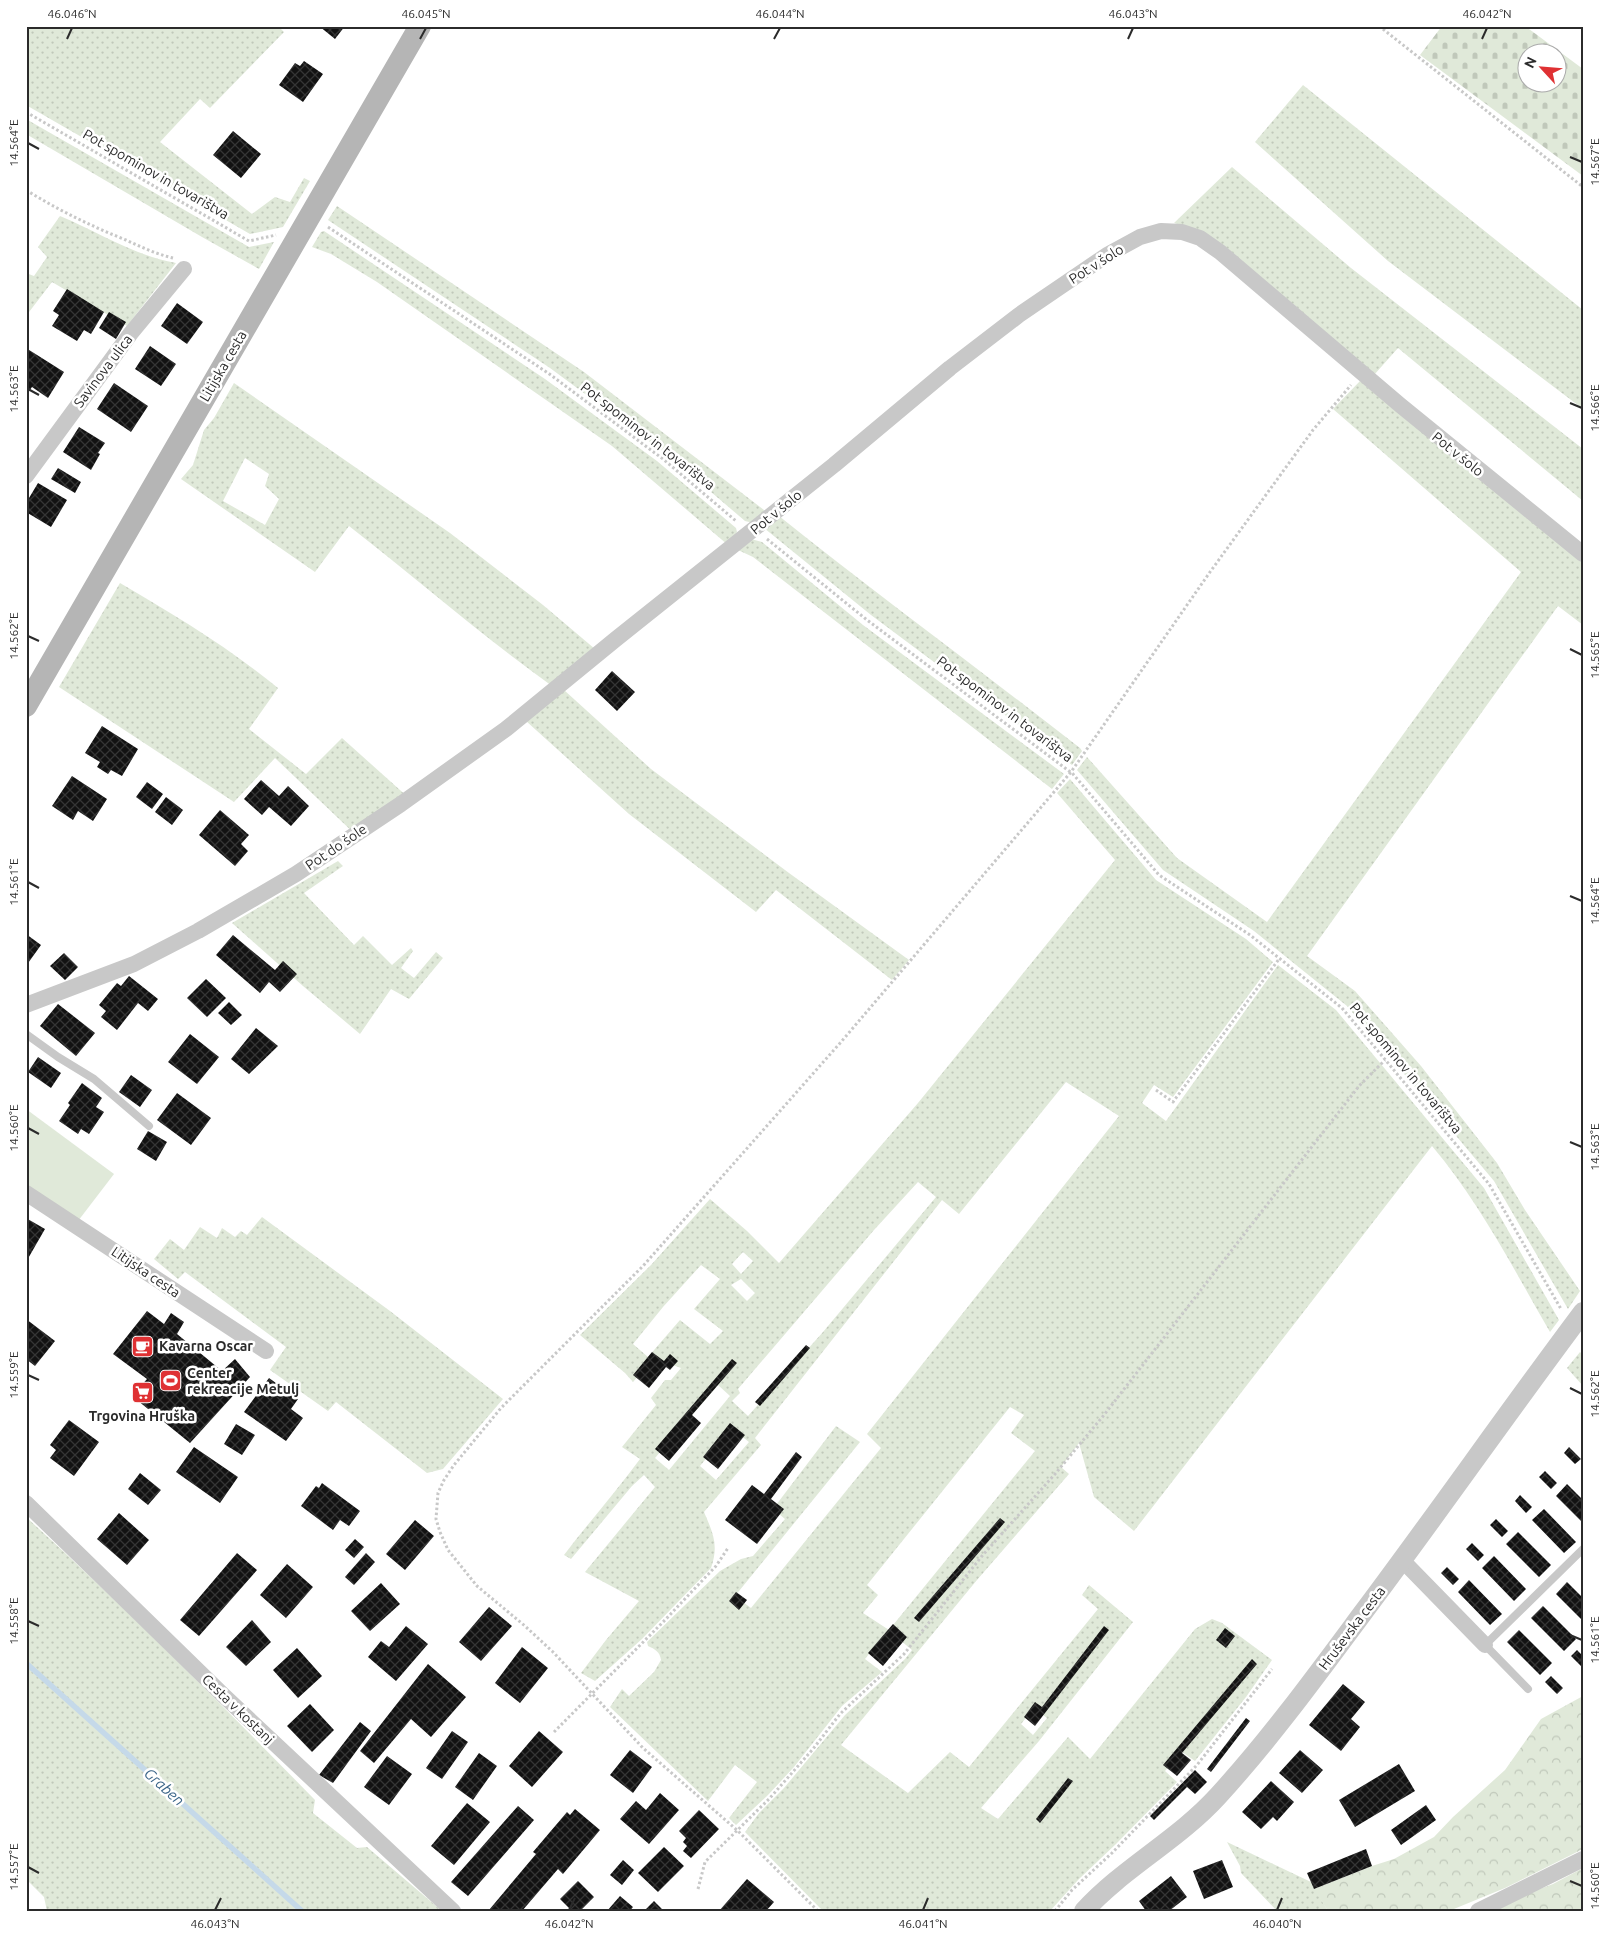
<svg xmlns="http://www.w3.org/2000/svg" width="1609" height="1937" font-family="Ubuntu,sans-serif">
  <style>
    .green { fill: url(#green-dots); fill-rule: evenodd }
    .forest { fill: url(#forest-crowns) }
    .cemetery { fill: url(#cemetery-stones); fill-rule: evenodd }
    .pitch { fill: #e0e9d9 }
    .lines { fill: none; stroke-linecap: round; stroke-linejoin: round }
    .stream { stroke: #c5d9e9; stroke-width: 5.5 }
    .building { fill: url(#building-cross-hatch) }
    .path { stroke: #c8c8c8; stroke-width: 3; stroke-dasharray: 2.5 2.5; stroke-linecap: butt }
    .service { stroke: #c8c8c8; stroke-width: 8 }
    .minor { stroke: #c8c8c8; stroke-width: 16 }
    .tertiary { stroke: #c8c8c8; stroke-width: 20 }
    .secondary { stroke: #b5b5b5; stroke-width: 22 }
    .ticks { fill: none; stroke: #2b2b2b; stroke-width: 2 }
    .labels { text-anchor: middle; stroke-width: 5; stroke-linejoin: round; paint-order: stroke }
    .street-label { font-size: 14px; fill: #2b2b2b; stroke: #fff }
    .poi-label { font-size: 14px; font-weight: bold; fill: #2b2b2b; stroke: #fff; text-anchor: start }
    .water-label { font-size: 15px; font-style: italic; fill: #3d678a; stroke: #fff }
    .neatline { fill: none; stroke: #2b2b2b; stroke-width: 2 }
    .ticks-label { font-size: 12px; text-anchor: middle; fill: #2b2b2b }
  </style>
  <defs>
    <pattern id="green-dots" width="8" height="8" patternUnits="userSpaceOnUse" patternTransform="scale(1.25)"><rect width="8" height="8" fill="#e0e9d9"/><path d="M2 2h.1M6 6h.1" fill="none" stroke="#c0c8ba" stroke-width="1.8" stroke-linecap="round"/></pattern>
    <pattern id="forest-crowns" width="20" height="18" patternUnits="userSpaceOnUse" patternTransform="scale(1.25)"><rect width="20" height="18" fill="#e0e9d9"/><path d="M2 6a3 3 0 1 1 6 0M12 15a3 3 0 1 1 6 0" fill="none" stroke="#c0c8ba"/></pattern>
    <pattern id="cemetery-stones" width="16" height="16" patternUnits="userSpaceOnUse" patternTransform="scale(1.25)"><rect width="16" height="16" fill="#e0e9d9"/><path d="M2 7V4a2 2 0 0 1 4 0v3zM10 15v-3a2 2 0 0 1 4 0v3z" fill="#c0c8ba"/></pattern>
    <pattern id="building-cross-hatch" width="8" height="8" patternUnits="userSpaceOnUse" patternTransform="scale(1.25)"><rect width="8" height="8" fill="#121212"/><path d="M0 0l8 8M0 8l8-8" fill="none" stroke="#353535"/></pattern>
  </defs>
  <rect width="100%" height="100%" fill="#fff"/>
  <path class="green" d="M26,26H278L284,32L210,108L200,99L160,142L252,214L275,197L290,202L304,178L310,181L283,227L250,234L26,105Z
    M1303,85L1583,310V409L1388,261L1255,142Z
    M26,119L249,247L274,242L259,269L202,237L26,134Z
    M1232,167L1351,268L1583,449V501L1398,348L1374,375L1198,231L1174,223Z
    M337,206L584,372L764,510L767,514L753,523L745,521L669,456L550,368L328,220Z
    M60,216C98,232 135,256 176,263L127,326L52,282L26,316V273L34,276L47,257L38,247Z
    M324,231L545,379L657,461L736,528L737,532L728,545L612,446L377,282L331,254L312,247L321,232Z
    M1360,381L1583,563V625L1558,606L1307,956L1355,991L1421,1066L1497,1163L1525,1210L1580,1291L1568,1309L1494,1181L1347,1006L1254,931L1163,870L1077,770L1087,757L1177,858L1267,922L1521,572L1333,409Z
    M234,383L450,533L543,605L595,649L552,686C482,636 417,579 349,526L315,572L181,479L193,465L204,430L214,418ZM245,458L269,474L265,486L279,499L265,525L223,501Z
    M779,516C878,595 980,670 1080,748L1082,751L1072,765L871,615L764,528Z
    M751,539L762,542L863,625L1064,774L1052,789L753,557L738,550Z
    M120,583C176,616 228,647 278,688L249,729L306,774L342,738L410,799L358,837L275,758L234,802L59,687Z
    M564,690L651,769L789,873L909,960L892,980L776,890L756,912L629,814L526,721Z
    M1070,779L1156,880L1246,939L1273,962L1173,1097L1154,1085L1142,1103L1166,1121L1278,965L1336,1010L1484,1188L1559,1320L1550,1332C1513,1268 1480,1203 1432,1146L1134,1531L1094,1497L1079,1443L1061,1467L1069,1474L977,1580L841,1745L908,1793L950,1752L969,1767L1098,1609L1082,1595L1089,1585L1133,1622L1039,1741L981,1808L998,1819L1068,1737L1090,1759L1195,1629L1212,1619L1222,1623L1272,1660L1246,1697L1195,1761L1182,1752L1165,1771L1177,1782L1116,1844L1079,1879L1050,1911H823L745,1832L759,1813L784,1788L845,1715L905,1659L912,1650L894,1635L883,1636L865,1659L882,1672L842,1706L794,1767L768,1795L736,1825L729,1818L757,1782L735,1765L708,1801L610,1707L622,1689L629,1696L654,1672L661,1660C660,1652 655,1649 648,1646L647,1642L720,1571L741,1559L753,1556L785,1519L773,1509L836,1426L860,1442L735,1596L751,1608L881,1448L867,1434L1119,1116L1066,1082L959,1214L942,1200L755,1438L761,1445L704,1512C713,1533 719,1545 711,1568L642,1639L595,1681L581,1673L606,1640L639,1601L585,1572L655,1487L644,1475L632,1486L571,1559L564,1555C589,1522 616,1492 640,1459L622,1447L656,1405L651,1398L665,1380H671L681,1368L654,1358L633,1382L625,1373L580,1335L651,1265L710,1199L747,1231L779,1263L918,1103L1115,860L1057,793ZM918,1182L936,1197L823,1332L748,1416L732,1401L740,1393L738,1389L874,1230ZM743,1252L753,1261L741,1274L732,1264ZM701,1265L720,1279L694,1309L723,1331L710,1344L680,1320L648,1357L633,1344L663,1307ZM741,1279L755,1293L747,1301L731,1285ZM718,1385L730,1396L669,1470L655,1458ZM1010,1407L1024,1415L1011,1433L1035,1451L889,1630L863,1613L878,1595L867,1585ZM731,1428L749,1442L716,1480L700,1466ZM1034,1708L1047,1718L1033,1735L1021,1724Z
    M338,861L343,866L304,893L354,945L363,936L392,965L411,948L413,951L401,968L414,978L436,952L443,958L409,999L391,989L360,1034L303,986L232,923Z
    M262,1217L390,1311L503,1399L443,1469L427,1473L336,1402L328,1411L270,1370L286,1347L185,1272L178,1279L154,1259L170,1239L184,1250L200,1227L217,1238L222,1228L235,1237L241,1231L247,1235Z
    M1580,1352L1583,1355V1386L1567,1368Z
    M26,1517C126,1608 221,1704 315,1800L313,1813L357,1848L367,1847L442,1911H47L44,1897L26,1879Z
    M1227,1842L1311,1882L1328,1911H1277L1241,1873L1240,1866Z"/>
  <path class="forest" d="M1583,1696V1849L1505,1888L1449,1911H1328L1314,1889L1372,1866L1394,1859L1434,1837L1453,1817L1505,1770L1541,1719Z
    M1583,1868V1911H1493L1510,1900L1553,1884Z"/>
  <path class="cemetery" d="M1442,26H1525L1583,69V176L1420,55ZM1526,52H1556V82H1526Z"/>
  <path class="pitch" d="M26,1109L114,1174L78,1221L26,1185Z"/>
  <g class="lines">
    <path class="stream" d="M26,1663L302,1911"/>
  </g>
  <path class="building" d="M319,26H345L335,39Z
    M304,61L323,74L303,102L279,85L295,63L300,66Z
    M233,131L261,154L241,178L213,155Z
    M67,289L104,312L91,334L84,330L77,341L52,326L59,315L53,311Z
    M177,303L203,322L187,344L161,326Z
    M109,312L126,322L116,339L99,328Z
    M150,346L176,364L161,386L135,369Z
    M26,348L64,372L48,398L32,387L26,396Z
    M114,383L148,406L131,432L97,409Z
    M79,427L105,443L98,453L100,454L91,470L63,452Z
    M58,468L81,482L75,493L51,479Z
    M38,483L67,500L51,527L26,512V503Z
    M612,671L635,692L617,711L595,690Z
    M102,726L138,749L122,776L111,770L108,774L97,767L100,762L85,753Z
    M72,776L107,799L93,821L78,811L73,820L52,806Z
    M261,780L279,796L288,786L309,806L291,826L269,807L262,815L244,799Z
    M147,782L163,794L152,809L136,797Z
    M166,797L183,810L172,825L155,812Z
    M220,810L249,835L241,844L248,851L235,866L199,835Z
    M26,934L41,945L26,966Z
    M233,935L275,970L283,961L297,974L280,992L269,982L260,993L216,955Z
    M64,953L78,967L65,980L50,966Z
    M129,976L158,999L148,1011L138,1003L117,1030L101,1017L106,1011L99,1005L117,983L121,986Z
    M206,979L226,998L207,1017L187,998Z
    M229,1002L242,1015L231,1025L218,1013Z
    M58,1004L95,1033L76,1056L40,1026Z
    M256,1028L278,1046L249,1074L231,1059Z
    M190,1034L219,1057L197,1084L168,1062Z
    M38,1057L61,1073L51,1088L28,1072Z
    M131,1075L152,1090L140,1107L119,1092Z
    M82,1083L102,1098L96,1107L104,1112L89,1134L81,1129L78,1134L59,1121L70,1105L68,1103Z
    M177,1093L211,1118L191,1145L157,1120Z
    M148,1131L167,1142L156,1161L137,1149Z
    M26,1218L45,1229L26,1262Z
    M147,1311L164,1324L171,1313L184,1322L177,1334L222,1371L235,1359L250,1377L190,1443L132,1396L147,1379L113,1354Z
    M26,1319L55,1341L35,1366L26,1359Z
    M806,1345L810,1348L760,1406L755,1402Z
    M652,1352L664,1361L670,1354L678,1361L670,1370L666,1367L649,1388L633,1375Z
    M732,1359L737,1363L692,1415L701,1423L669,1461L655,1449Z
    M269,1378L298,1399L291,1409L303,1418L286,1441L244,1412Z
    M69,1420L99,1442L74,1476L50,1458L56,1450L50,1445Z
    M730,1423L745,1435L718,1469L703,1457Z
    M236,1424L255,1435L242,1455L224,1444Z
    M194,1447L238,1477L220,1503L176,1472Z
    M1569,1447L1581,1459L1575,1464L1564,1453Z
    M796,1452L802,1457L771,1499L784,1509L757,1544L725,1520L752,1485L764,1494Z
    M1545,1471L1557,1483L1551,1489L1539,1477Z
    M140,1473L161,1490L148,1505L128,1489Z
    M322,1483L360,1511L349,1526L340,1520L333,1530L301,1506L316,1486L319,1488Z
    M1567,1484L1583,1500V1523L1556,1496Z
    M1520,1495L1532,1507L1526,1513L1515,1501Z
    M1544,1509L1576,1542L1564,1553L1532,1520Z
    M119,1513L149,1540L127,1565L97,1539Z
    M1000,1518L1005,1522L919,1622L914,1618Z
    M1496,1519L1508,1531L1502,1537L1490,1525Z
    M415,1520L434,1536L405,1570L386,1554Z
    M1518,1532L1551,1565L1539,1577L1506,1544Z
    M355,1539L364,1547L354,1558L345,1550Z
    M1472,1543L1484,1555L1478,1561L1466,1549Z
    M237,1553L257,1570L199,1636L180,1620Z
    M366,1553L375,1562L354,1585L345,1577Z
    M1494,1556L1526,1589L1514,1601L1482,1568Z
    M287,1564L313,1587L286,1618L260,1595Z
    M1447,1567L1459,1579L1453,1585L1441,1573Z
    M1469,1580L1502,1614L1490,1625L1458,1592Z
    M1567,1582L1583,1598V1621L1556,1594Z
    M381,1583L400,1604L370,1631L351,1611Z
    M736,1592L747,1600L739,1610L729,1601Z
    M1543,1606L1576,1639L1564,1651L1531,1618Z
    M489,1607L512,1626L481,1661L459,1642Z
    M252,1620L271,1642L246,1666L226,1647Z
    M893,1624L907,1637L883,1666L868,1653Z
    M406,1626L428,1644L396,1681L368,1657L381,1641L389,1647Z
    M1104,1626L1109,1630L1035,1726L1024,1717L1035,1702L1042,1707Z
    M1225,1628L1235,1636L1226,1648L1216,1640Z
    M1519,1630L1552,1663L1540,1675L1507,1642Z
    M522,1647L548,1668L520,1703L495,1683Z
    M297,1648L322,1676L298,1698L273,1670Z
    M1577,1650L1583,1656V1668L1571,1656Z
    M1252,1659L1257,1664L1182,1753L1191,1760L1177,1776L1163,1765Z
    M428,1664L466,1697L431,1737L411,1719L374,1763L360,1751Z
    M1551,1676L1563,1688L1557,1694L1545,1682Z
    M1343,1684L1365,1702L1351,1719L1360,1727L1341,1751L1309,1725Z
    M310,1704L334,1730L312,1752L287,1726Z
    M1246,1718L1250,1721L1211,1772L1207,1769Z
    M360,1722L371,1731L333,1783L319,1775Z
    M452,1731L468,1742L442,1779L426,1768Z
    M539,1731L563,1752L532,1787L509,1766Z
    M630,1750L652,1767L633,1793L610,1775Z
    M1300,1750L1323,1770L1302,1793L1279,1773Z
    M479,1753L497,1766L473,1800L455,1787Z
    M387,1756L412,1774L389,1805L364,1787Z
    M1399,1764L1415,1791L1355,1827L1339,1800Z
    M1195,1770L1207,1782L1195,1794L1187,1787L1154,1820L1150,1816Z
    M1068,1778L1073,1781L1040,1823L1036,1819Z
    M1271,1781L1294,1802L1277,1821L1273,1817L1261,1829L1242,1812Z
    M660,1793L679,1810L649,1844L620,1819L636,1801L646,1810Z
    M467,1803L490,1822L454,1865L431,1846Z
    M1426,1805L1436,1820L1401,1845L1391,1830Z
    M518,1806L534,1820L468,1896L451,1882Z
    M575,1809L600,1830L563,1874L558,1869L522,1911H490L489,1910L536,1854L533,1852L567,1812L570,1815Z
    M699,1810L719,1829L691,1858L683,1851L687,1846L683,1842L686,1838L679,1831Z
    M664,1847L684,1866L658,1892L638,1873Z
    M1366,1849L1372,1866L1314,1889L1307,1873Z
    M623,1860L634,1870L622,1885L610,1875Z
    M1222,1860L1233,1887L1204,1899L1193,1871Z
    M1171,1876L1187,1897L1169,1911H1146L1139,1901Z
    M747,1879L774,1902L766,1911H719Z
    M578,1881L594,1897L580,1911H572L560,1899Z
    M620,1896L633,1907L630,1911H607Z
    M654,1901L664,1911H644Z"/>
  <g class="lines">
    <path class="path" d="M1379,26L1583,187
      M26,112L249,241L276,235
      M26,190C58,210 91,226 126,240C141,247 156,254 173,258
      M328,227L548,373L663,459L736,521
      M767,539L867,620L1073,774L1159,875L1250,935L1342,1008L1489,1184L1561,1309
      M1156,1090L1173,1102L1279,959
      M554,1732L666,1619L716,1566L728,1548
      M698,1889L705,1862L769,1799L813,1749L840,1714L904,1654L982,1556L1055,1474L1104,1415L1359,1086L1385,1060
      M818,1911L738,1831L643,1748L553,1652L525,1626L477,1586L448,1550L440,1532L436,1519L438,1493L444,1480L454,1465L501,1408L643,1266L841,1042L1071,772L1210,572L1313,430L1351,385
      M1055,1911L1072,1890L1112,1853L1197,1765L1272,1669"/>
    <path class="service" d="M26,1034L58,1057L94,1079L149,1126
      M1528,1689L1485,1645L1583,1549"/>
    <path class="minor" d="M26,476L131,333L184,269
      M26,1005L134,964L198,931L296,874L401,804L506,729L616,639L834,465L950,368L1019,315L1107,255L1140,237L1161,231L1182,232L1200,238L1220,252L1400,405L1583,554
      M26,1193L266,1351
      M26,1503L223,1695L453,1911
      M1402,1560L1485,1645
      M1478,1911L1583,1859"/>
    <path class="tertiary" d="M1084,1911C1123,1868 1178,1840 1218,1796C1270,1739 1316,1676 1362,1614C1437,1514 1508,1412 1583,1312"/>
    <path class="secondary" d="M26,706L420,26"/>
  </g>
  <path class="ticks" d="M67,39L72,28M420,39L426,28M774,39L780,28M1128,39L1133,28M1482,39L1487,28M28,143L39,149M1570,157L1582,162M28,389L39,395M1570,403L1582,408M28,636L39,641M1570,649L1582,655M28,882L39,888M1570,896L1582,901M28,1128L39,1134M1570,1142L1582,1147M28,1375L39,1380M1570,1388L1582,1394M28,1621L39,1626M1570,1635L1582,1640M28,1867L39,1873M1570,1881L1582,1886M215,1910L221,1898M569,1910L575,1898M923,1910L928,1898M1277,1910L1282,1898"/>
  <defs>
    <symbol id="cafe-square" viewBox="-11 -11 22 22"><rect x="-9" y="-9" width="18" height="18" rx="4" fill="#df3133" stroke="#fff"/><path d="M-5.5-4.5H6V0H3Q3 3.5 0 3.5H-2.5Q-5.5 3.5-5.5 0ZM3-3.2v2h1.7v-2ZM-6 4.5H4V6H-6Z" fill="#fff"/></symbol>
    <symbol id="stadium-square" viewBox="-11 -11 22 22"><rect x="-9" y="-9" width="18" height="18" rx="4" fill="#df3133" stroke="#fff"/><path d="M0-5a6.5 5 0 1 0 0 10a6.5 5 0 1 0 0-10ZM-3.5-1.8h7v3.6h-7Z" fill="#fff"/></symbol>
    <symbol id="supermarket-square" viewBox="-11 -11 22 22"><rect x="-9" y="-9" width="18" height="18" rx="4" fill="#df3133" stroke="#fff"/><path d="M-6-5.5h2.5l.6 2H6L4.5 2H-2.5L-4.4-4H-6ZM-1.5 3.2a1.3 1.3 0 1 0 .1 0ZM3 3.2a1.3 1.3 0 1 0 .1 0Z" fill="#fff"/></symbol>
  </defs>
  <g fill-rule="evenodd">
    <use href="#cafe-square" x="130" y="1334" width="25" height="25"/>
    <use href="#stadium-square" x="158" y="1368" width="25" height="25"/>
    <use href="#supermarket-square" x="130" y="1380" width="25" height="25"/>
  </g>
  <g class="labels">
    <g class="street-label">
      <text transform="translate(156 174) rotate(30)" y="5">Pot spominov in tovarištva</text>
      <text transform="translate(1096 264) rotate(-32)" y="5">Pot v šolo</text>
      <text transform="translate(223 366) rotate(-60)" y="5">Litijska cesta</text>
      <text transform="translate(103 371) rotate(-53)" y="5">Savinova ulica</text>
      <text transform="translate(648 436) rotate(38)" y="5">Pot spominov in tovarištva</text>
      <text transform="translate(1458 454) rotate(39)" y="5">Pot v šolo</text>
      <text transform="translate(776 512) rotate(-39)" y="5">Pot v šolo</text>
      <text transform="translate(1005 709) rotate(37)" y="5">Pot spominov in tovarištva</text>
      <text transform="translate(336 847) rotate(-34)" y="5">Pot do šole</text>
      <text transform="translate(1406 1068) rotate(50)" y="5">Pot spominov in tovarištva</text>
      <text transform="translate(146 1272) rotate(34)" y="5">Litijska cesta</text>
      <text transform="translate(1352 1628) rotate(-53)" y="5">Hruševska cesta</text>
      <text transform="translate(238 1709) rotate(44)" y="5">Cesta v kostanj</text>
    </g>
    <g class="poi-label">
      <text x="159" y="1351">Kavarna Oscar</text>
      <text x="187" y="1378">Center<tspan x="187" dy="16">rekreacije Metulj</tspan></text>
      <text x="142" y="1421" text-anchor="middle">Trgovina Hruška</text>
    </g>
    <g class="water-label">
      <text transform="translate(164 1787) rotate(42)" y="5">Graben</text>
    </g>
  </g>
  <rect width="1609" height="1937" fill="none" stroke="#ffffff" stroke-width="55"/>
  <g transform="translate(1542 68) rotate(296)"><circle r="24" fill="#ffffff" stroke="#aaaaaa"/>
  <path d="M0-4L9 19L0 12L-9 19Z" fill="#df3133"/>
  <text y="-8" font-size="14" font-weight="bold" text-anchor="middle" fill="#2b2b2b">N</text>
  </g>
  <rect x="28" y="28" width="1554" height="1882" class="neatline"/>
  <g class="ticks-label">
    <text x="72" y="18">46.046°N</text>
    <text x="426" y="18">46.045°N</text>
    <text x="780" y="18">46.044°N</text>
    <text x="1133" y="18">46.043°N</text>
    <text x="1487" y="18">46.042°N</text>
    <text transform="translate(14 143) rotate(-90)" y="4">14.564°E</text>
    <text transform="translate(1595 162) rotate(-90)" y="4">14.567°E</text>
    <text transform="translate(14 389) rotate(-90)" y="4">14.563°E</text>
    <text transform="translate(1595 408) rotate(-90)" y="4">14.566°E</text>
    <text transform="translate(14 636) rotate(-90)" y="4">14.562°E</text>
    <text transform="translate(1595 655) rotate(-90)" y="4">14.565°E</text>
    <text transform="translate(14 882) rotate(-90)" y="4">14.561°E</text>
    <text transform="translate(1595 901) rotate(-90)" y="4">14.564°E</text>
    <text transform="translate(14 1128) rotate(-90)" y="4">14.560°E</text>
    <text transform="translate(1595 1147) rotate(-90)" y="4">14.563°E</text>
    <text transform="translate(14 1375) rotate(-90)" y="4">14.559°E</text>
    <text transform="translate(1595 1394) rotate(-90)" y="4">14.562°E</text>
    <text transform="translate(14 1621) rotate(-90)" y="4">14.558°E</text>
    <text transform="translate(1595 1640) rotate(-90)" y="4">14.561°E</text>
    <text transform="translate(14 1867) rotate(-90)" y="4">14.557°E</text>
    <text transform="translate(1595 1886) rotate(-90)" y="4">14.560°E</text>
    <text x="215" y="1928">46.043°N</text>
    <text x="569" y="1928">46.042°N</text>
    <text x="923" y="1928">46.041°N</text>
    <text x="1277" y="1928">46.040°N</text>
  </g>
</svg>
